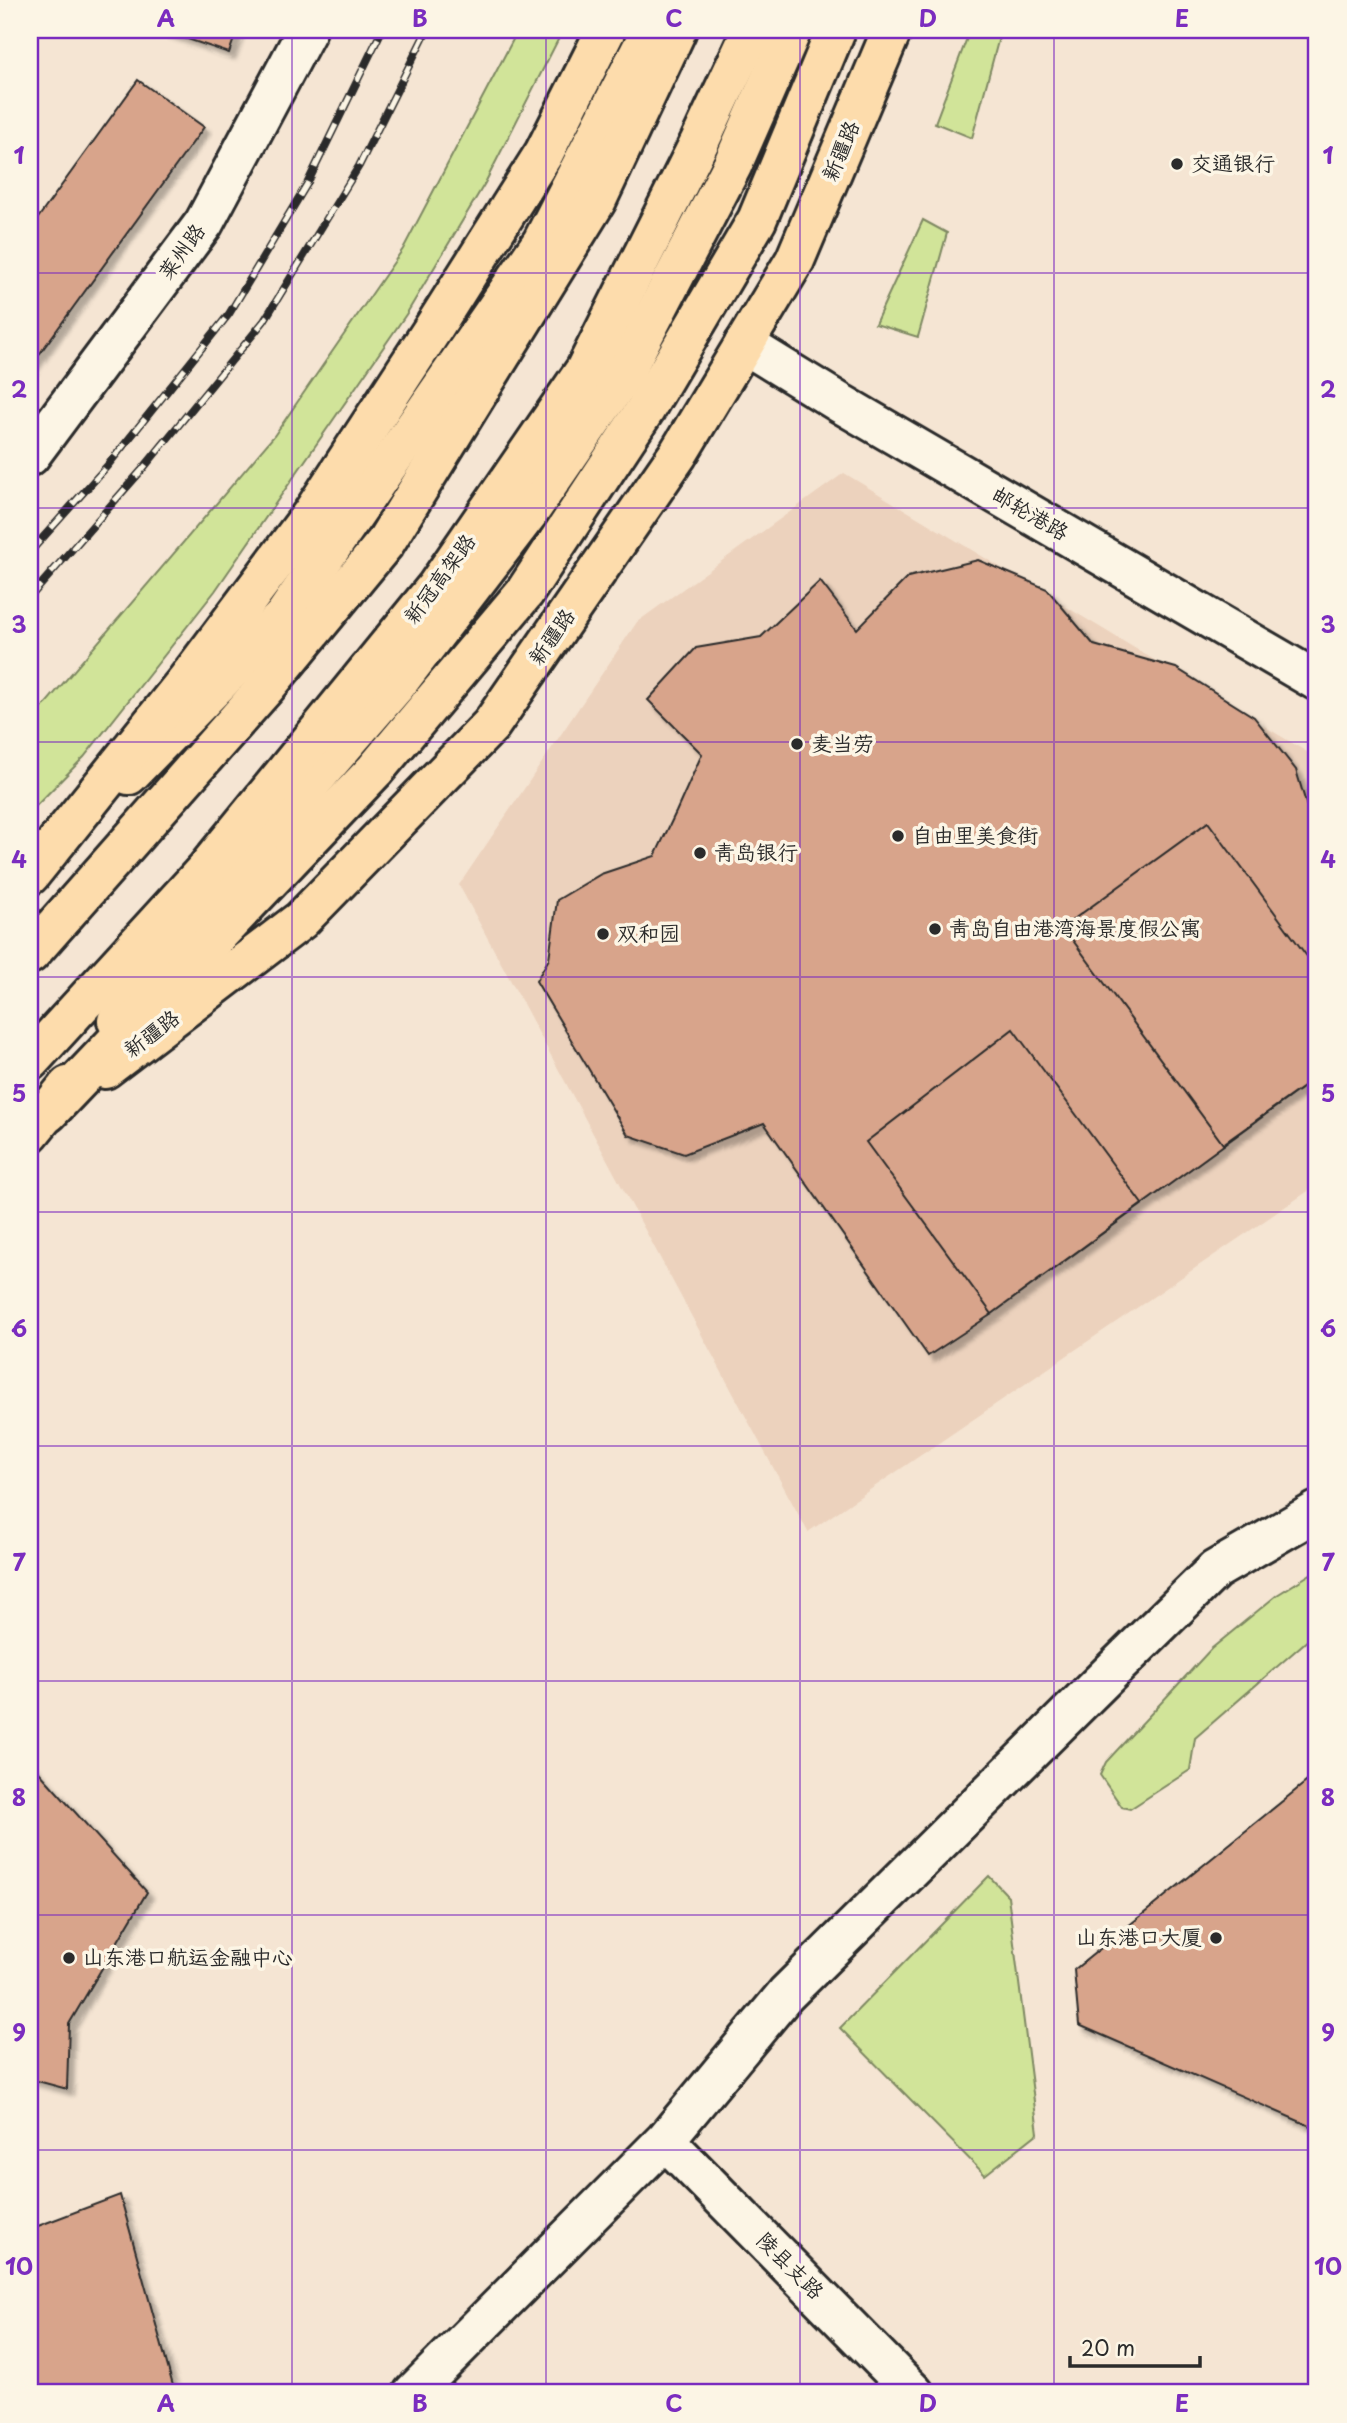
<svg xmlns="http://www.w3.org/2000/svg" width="1347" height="2423" font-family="'Playpen Sans','LXGW WenKai TC',sans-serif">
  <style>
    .built { fill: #ecd2bd }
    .green { fill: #d1e499; stroke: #7e8862; stroke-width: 2 }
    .building { fill: #d8a48b; stroke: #2b2b2b; stroke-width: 2; filter: url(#shadow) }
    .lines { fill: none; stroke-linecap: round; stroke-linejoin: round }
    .minor-casing { stroke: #2b2b2b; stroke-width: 44 }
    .major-casing { stroke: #2b2b2b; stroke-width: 44 }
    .highway-casing { stroke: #2b2b2b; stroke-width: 44 }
    .minor { stroke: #fcf5e5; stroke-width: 38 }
    .major { stroke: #fddcac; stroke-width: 38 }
    .highway { stroke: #fddcac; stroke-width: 38 }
    .rail-casing { stroke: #2b2b2b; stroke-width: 8 }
    .rail { stroke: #fcf5e5; stroke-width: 5; stroke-dasharray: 16; stroke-linecap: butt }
    .grid { fill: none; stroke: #7b2cbf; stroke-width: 2; stroke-opacity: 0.55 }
    .poi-dot { fill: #2b2b2b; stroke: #fcf5e5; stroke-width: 2.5 }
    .labels { text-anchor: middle; stroke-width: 7; stroke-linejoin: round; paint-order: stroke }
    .street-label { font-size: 21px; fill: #2b2b2b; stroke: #fcf5e5 }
    .poi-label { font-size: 21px; fill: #2b2b2b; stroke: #fcf5e5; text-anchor: start }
    .neatline { fill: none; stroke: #7b2cbf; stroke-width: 2.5 }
    .grid-label { font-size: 23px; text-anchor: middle; font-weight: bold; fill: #7b2cbf }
  </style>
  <defs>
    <filter id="shadow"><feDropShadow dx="6" dy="6" stdDeviation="2" flood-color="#0004"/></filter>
  </defs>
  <rect width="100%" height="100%" fill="#f5e5d3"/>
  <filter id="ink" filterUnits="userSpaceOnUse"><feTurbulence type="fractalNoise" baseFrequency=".0143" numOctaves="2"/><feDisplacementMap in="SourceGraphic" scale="14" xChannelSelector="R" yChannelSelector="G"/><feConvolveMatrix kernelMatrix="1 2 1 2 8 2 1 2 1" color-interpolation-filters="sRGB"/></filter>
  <g filter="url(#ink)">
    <path class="built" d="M844,473L1317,758V1185L808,1532L459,885L637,622Z"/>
    <path class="green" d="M518,30H563L485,183L407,313L215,591L84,757L30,812V722L274,436L403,249Z
      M970,30H1001L972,138L935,123Z
      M923,220L947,233L918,337L875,324Z
      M1317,1570V1632L1195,1738L1190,1770L1130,1809L1122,1807L1100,1775L1106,1762L1211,1649L1277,1595Z
      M989,1876L1008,1896L1038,2133L985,2175L840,2028Z"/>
    <path class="building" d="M161,30H237L229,53Z
      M138,80L204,127L30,367V229Z
      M978,560L1047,589L1094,645L1176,668L1254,717L1296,770L1317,840V1077L992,1314L928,1356L764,1123L684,1154L628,1135L536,981L549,959L557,900L601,874L655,856L676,812L702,754L648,700L696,648L761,637L820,581L857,629L908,577Z
      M1208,822L1317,970V1077L1223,1144L1063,927Z
      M1013,1029L1142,1204L992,1314L866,1142Z
      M30,1762L147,1892L69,2024L67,2089L30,2079Z
      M1317,1773V2129L1079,2025L1074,1970Z
      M120,2195L175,2393H30V2229Z"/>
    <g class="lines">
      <defs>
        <path id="minor" d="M744,344L840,403L1317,681
          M30,456L204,223L307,30
          M665,2140L914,2393
          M413,2393L665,2140L786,1994L1114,1669L1215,1570L1317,1511"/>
        <path id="major" d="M129,775L284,616L542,242L651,30
          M117,1021L202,909L397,684L530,511L622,377L732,166L792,30
          M105,1069L301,920L491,725L678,454L795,260L892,30
          M30,1133L68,1086"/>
        <path id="highway" d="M30,875L187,680L311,515L434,327L544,153L606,30
          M30,954L266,687L385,543L597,200L677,30
          M30,1061L207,868L436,587L585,370L700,141L752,30
          M48,1113L375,770L525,592L645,410L757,220L836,30"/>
      </defs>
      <use href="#minor" class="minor-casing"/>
      <use href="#major" class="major-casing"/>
      <use href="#highway" class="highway-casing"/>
      <use href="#minor" class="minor"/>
      <use href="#major" class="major"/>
      <use href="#highway" class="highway"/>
      <defs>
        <path id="rail" d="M30,552L108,465L229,314L307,184L382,30
          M30,597L141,471L264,321L359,166L427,30"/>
      </defs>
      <use href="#rail" class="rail-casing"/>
      <use href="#rail" class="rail"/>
    </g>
  </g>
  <path class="grid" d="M292,30V2393M546,30V2393M800,30V2393M1054,30V2393M30,273H1317M30,508H1317M30,742H1317M30,977H1317M30,1212H1317M30,1446H1317M30,1681H1317M30,1915H1317M30,2150H1317"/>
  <g class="poi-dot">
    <circle cx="1177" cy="164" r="7"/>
    <circle cx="797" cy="744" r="7"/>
    <circle cx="898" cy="836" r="7"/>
    <circle cx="700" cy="853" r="7"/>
    <circle cx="935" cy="929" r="7"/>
    <circle cx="603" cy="934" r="7"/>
    <circle cx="1216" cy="1938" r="7"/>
    <circle cx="69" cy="1958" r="7"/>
  </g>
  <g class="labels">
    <g class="street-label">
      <text transform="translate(841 151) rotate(-67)" y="7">新疆路</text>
      <text transform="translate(182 252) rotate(-54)" y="7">莱州路</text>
      <text transform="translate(1030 514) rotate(30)" y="7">邮轮港路</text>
      <text transform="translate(440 579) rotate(-54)" y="7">新冠高架路</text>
      <text transform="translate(552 637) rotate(-55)" y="7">新疆路</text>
      <text transform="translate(152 1034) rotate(-37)" y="7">新疆路</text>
      <text transform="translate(790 2266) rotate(45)" y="7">陵县支路</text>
    </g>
    <g class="poi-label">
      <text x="1191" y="171">交通银行</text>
      <text x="811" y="751">麦当劳</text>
      <text x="912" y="843">自由里美食街</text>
      <text x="714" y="860">青岛银行</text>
      <text x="949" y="936">青岛自由港湾海景度假公寓</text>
      <text x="617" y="941">双和园</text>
      <text x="1202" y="1945" text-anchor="end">山东港口大厦</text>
      <text x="83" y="1965">山东港口航运金融中心</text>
    </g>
  </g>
  <rect width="1347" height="2423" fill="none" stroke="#fcf5e5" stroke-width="77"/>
  <path d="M1070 2356v10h130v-10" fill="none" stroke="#2b2b2b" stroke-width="3.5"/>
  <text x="1081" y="2356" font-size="21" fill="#2b2b2b" stroke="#fcf5e5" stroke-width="5" paint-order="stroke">20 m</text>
  <rect x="38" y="38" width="1270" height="2346" class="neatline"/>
  <g class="grid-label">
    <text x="166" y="27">A</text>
    <text x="420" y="27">B</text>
    <text x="674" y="27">C</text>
    <text x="928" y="27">D</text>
    <text x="1182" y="27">E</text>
    <text x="19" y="164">1</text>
    <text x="1328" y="164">1</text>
    <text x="19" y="398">2</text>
    <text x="1328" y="398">2</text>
    <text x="19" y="633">3</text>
    <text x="1328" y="633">3</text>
    <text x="19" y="868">4</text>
    <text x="1328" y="868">4</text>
    <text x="19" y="1102">5</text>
    <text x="1328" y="1102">5</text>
    <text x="19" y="1337">6</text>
    <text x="1328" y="1337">6</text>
    <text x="19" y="1571">7</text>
    <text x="1328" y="1571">7</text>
    <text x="19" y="1806">8</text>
    <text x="1328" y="1806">8</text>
    <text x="19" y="2041">9</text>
    <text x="1328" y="2041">9</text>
    <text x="19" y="2275">10</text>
    <text x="1328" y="2275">10</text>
    <text x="166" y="2412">A</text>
    <text x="420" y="2412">B</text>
    <text x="674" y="2412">C</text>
    <text x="928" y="2412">D</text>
    <text x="1182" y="2412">E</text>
  </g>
</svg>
